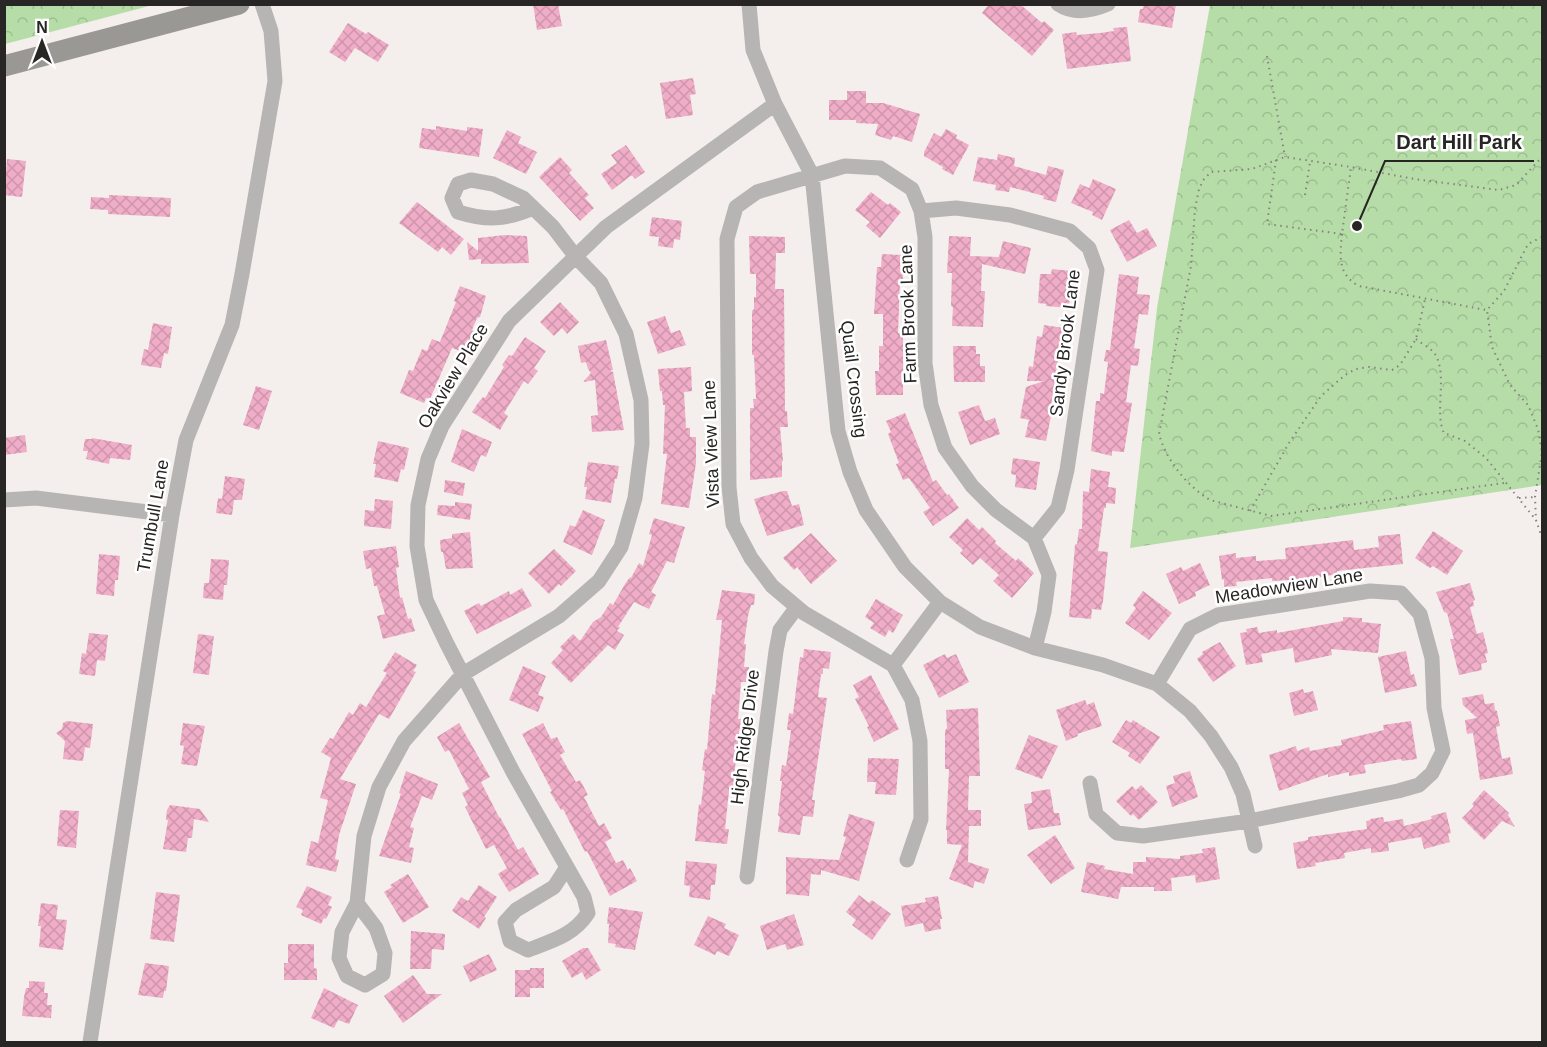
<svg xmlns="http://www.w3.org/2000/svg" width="1547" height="1047" font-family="Arial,sans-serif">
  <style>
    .park { fill: url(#park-crowns) }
    .building { fill: url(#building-cross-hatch) }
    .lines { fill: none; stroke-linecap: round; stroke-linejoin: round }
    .path { stroke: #868280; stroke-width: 2; stroke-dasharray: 1.5 4.5; stroke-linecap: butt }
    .minor { stroke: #b6b5b3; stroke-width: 15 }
    .secondary { stroke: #9a9895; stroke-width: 21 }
    .labels { text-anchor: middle; stroke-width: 5; stroke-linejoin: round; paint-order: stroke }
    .street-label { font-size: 18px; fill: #282625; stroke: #fff }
    .leader { fill: none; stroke: #282625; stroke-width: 2 }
    .callout-dot { fill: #282625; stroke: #fff; stroke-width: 2 }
    .callout-label { font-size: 20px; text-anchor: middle; font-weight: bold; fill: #282625; stroke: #fff; stroke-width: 5; stroke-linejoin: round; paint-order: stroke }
  </style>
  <defs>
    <pattern id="park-crowns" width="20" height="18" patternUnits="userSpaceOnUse" patternTransform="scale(1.5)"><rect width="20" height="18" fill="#b6dda8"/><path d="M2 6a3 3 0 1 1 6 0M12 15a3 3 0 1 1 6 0" fill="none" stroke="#9cbe90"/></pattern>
    <pattern id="building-cross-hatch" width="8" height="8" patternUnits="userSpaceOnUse" patternTransform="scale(1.5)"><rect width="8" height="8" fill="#f0adc7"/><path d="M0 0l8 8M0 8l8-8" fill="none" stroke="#ce95ab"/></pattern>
  </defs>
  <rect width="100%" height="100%" fill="#f4efec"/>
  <path class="park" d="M5,4H153V5L5,44Z
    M1210,5H1542V485L1130,548L1157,308Z"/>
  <path class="building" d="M533,4H558L562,26L537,30Z
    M989,4H1020L1042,23L1044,21L1054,30L1032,56L982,13Z
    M1144,4H1176L1172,28L1138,22L1140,9H1143Z
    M348,23L366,34L368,32L389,45L378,62L355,48L345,62L329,52Z
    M1127,27L1131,61L1067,69L1062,34L1076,32L1077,35L1100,33L1114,31L1113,28Z
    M693,78L696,94L690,95L693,115L666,119L660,83Z
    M847,91H866V103H883L920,114L912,142L893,136L891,140L875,135L878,124L856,123V120H829V100H847Z
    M436,126L467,131V127L483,129L479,157L419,148L422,128L436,130Z
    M946,129L957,135L956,138L969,145L953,175L942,169L943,167L924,156V152L934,133L941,137Z
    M507,130L521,137L518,143L537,152L526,174L493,158Z
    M626,145L645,172L635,179L632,175L612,190L601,174L617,163L611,155Z
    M998,154L1015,158L1014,166L1046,175L1048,166L1064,170L1056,202L1043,199L1044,196L1010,187L1009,192L995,190L996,185L973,181L978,157L997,160Z
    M560,157L572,170L569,173L589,195L585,198L594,208L580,221L539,177Z
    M7,159L26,161L22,197L4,195Z
    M1093,179L1116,189L1102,220L1092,215L1093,212L1071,203L1080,184L1089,188Z
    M871,192L888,205L890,203L901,212L880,238L866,226L870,222L855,210Z
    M109,195L171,198L170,217L108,214V210L90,209L91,197L109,198Z
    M417,202L464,239L451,255L442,247L438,252L399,223Z
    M652,217L682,221L680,240L674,239L673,248L658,246L659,237L649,236Z
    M1129,220L1137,233L1147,228L1157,246L1127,262L1110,230Z
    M505,235L527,236L529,263L481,264V259L469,260L467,242L478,251V238Z
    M749,236L785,237V253H776L775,289H784L785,411H787L788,427H780L783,461H782V477L750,480V408H754L753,399H756L754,355H752V311L754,309V297H756V274H750Z
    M949,236L971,237L970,256L999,257L1003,241L1031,248L1025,274L982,264L981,291H985L983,327L952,326L953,307L951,306L952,273H947Z
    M882,254L901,255L900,268L903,269V279L900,281L898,333H903V395H876L875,371H879V346H883V314H874L877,267H881Z
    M1052,269L1071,271L1069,308L1046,306V304L1038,303L1040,274H1051Z
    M1119,274L1139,277L1137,294L1150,295L1148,315L1139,314L1134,348L1140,349L1138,366L1131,365L1126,402L1132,403L1124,452L1112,451V456L1091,451L1096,401H1100V393L1104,394L1108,362L1104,361L1106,350H1110Z
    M460,286L486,296L480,317L477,318L472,330L474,332L469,343L467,342L463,352L452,348L430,399L426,398L424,403L400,393L409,370L413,371L422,349L427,351L432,339L440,342L456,302L454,301Z
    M560,302L579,322L567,334L562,328L554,336L540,322Z
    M665,316L671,333L680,330L686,345L658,354L647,322Z
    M153,323L172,327L168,354L164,353L161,368L141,365L144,349L148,350Z
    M1044,325L1064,328L1062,341H1064L1063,353H1059L1051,406H1053L1046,441L1025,437L1029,420L1020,418L1026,387L1044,381H1027L1029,366L1033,367L1037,336L1042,337Z
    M525,337L546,351L534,368L538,371L528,384L524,381L504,413L508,416L500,430L472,412L478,403L483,397L485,398L504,367L502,365L509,355L512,356Z
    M606,340L613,370L609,371L613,372L624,430L592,432L591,416L598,415L595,380L583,382L591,373L588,369L586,362L581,363L578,346Z
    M953,346H976V354H980V366H985V382H954Z
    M691,367L692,391L684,392L686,428H690V437H696V463L689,508L661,504L667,454H663L665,405H663L662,391H660L658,369Z
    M256,386L272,391L259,430L243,425Z
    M979,405L985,421L995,418L1000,434L970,445L958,412Z
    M905,413L933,482L936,480L947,495L949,494L959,508L933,526L923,512L930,508L909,478L903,480L896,464L899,463L888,434L891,432L886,421Z
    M462,429L492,442L486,457L481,455L474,472L451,462Z
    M25,435L27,452L4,455V438Z
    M92,438L132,445L130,460L110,458L109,464L86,459L88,451H83L85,439H92Z
    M378,441L409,448L404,470L401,469L398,482L374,477L376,464H373Z
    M1013,458L1040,462L1036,490L1015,487L1016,475L1011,474Z
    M588,462L619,466L617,479H615L611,503L585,499L587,487H584Z
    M1091,469L1110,472L1108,487L1116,488L1115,504L1106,503V508H1104L1098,551L1108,552L1103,601L1101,610L1092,609L1091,619L1069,617L1075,545L1077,544L1079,529H1082L1083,491L1089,492Z
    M225,476L245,479L242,500H234L232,515L216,513L218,498L222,499Z
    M445,480L465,483L463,496L444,492Z
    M783,491H787L792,506L799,504L804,525L767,536L754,499Z
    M375,499L393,501L391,529L364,526L365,510L374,511Z
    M455,502L472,504L470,520L437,515L438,505L455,506Z
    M583,510L605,520L592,555L563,542L570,525L575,527Z
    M654,518L685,527L674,563L667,561L651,592L656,595L649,609L634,602L618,627H620L617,631L624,635L615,650L608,645L571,683L551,663L563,650L560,647L573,634L580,641L593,622L601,617L610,603L613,605L625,584L630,577L631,578L639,563L643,566L652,535L649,534Z
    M967,518L979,530L982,527L996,541L995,543L1016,561L1018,558L1034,573L1012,598L993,581L999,575L980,558L973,565L960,553L963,550L949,537Z
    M1433,531L1463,551L1447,575L1433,566L1430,568L1415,558Z
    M470,532L473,568L446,569L443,552H441L440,540L452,538V534Z
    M811,533L837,561L811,584L797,567L794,570L783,558Z
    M1400,534L1403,564L1337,571L1338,574L1308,579L1272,581V578L1236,582L1237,586L1224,587V579L1222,580L1219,556L1236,553V558L1256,556V561L1286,559L1285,548L1353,540L1354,550L1379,547L1378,536Z
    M396,546L399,567L396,568L400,598L402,597L408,619L411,618L415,631L383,639L377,616L385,614L377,586H374L371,568L366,569L363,551Z
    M554,549L576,571L561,586L559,584L549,594L528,573Z
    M99,554L120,556L118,580H115L114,596L96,594Z
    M211,559L229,560L227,585H224L223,600L203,598L204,583H209Z
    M1200,563L1210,585L1195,592L1196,596L1179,604L1166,574L1181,567L1183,571Z
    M1470,583L1475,600L1473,601L1474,606L1470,607L1477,634L1483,632L1488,653L1485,654L1487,662L1481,664L1482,670L1459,675L1450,639H1454L1447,613L1444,612L1436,592Z
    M522,588L532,606L477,634L464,611L479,603L481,606L509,591L510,595Z
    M722,590L755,594L754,605H751L748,616L744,644H746L744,667H749L747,682H741L738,719H741L734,776L736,777L734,792L729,791L725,829H729L727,844L695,841L699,804L701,805L705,771L702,770L705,749L707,750L712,694L715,695L722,620H716Z
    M1143,591L1172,613L1149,640L1125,623L1136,608L1133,605Z
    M876,599L903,615L893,633L889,630L885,637L870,628L874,623L865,617Z
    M1343,617L1362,618V622L1381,624L1378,653L1331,649L1332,655L1295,663L1293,648L1261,654L1263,662L1246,665L1240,633L1247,632L1246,629L1257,627L1259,633L1277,630V633L1343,621Z
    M89,633L108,635L105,661L97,660L95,676L79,674L82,653L86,654Z
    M198,634L214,636L209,675L193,673Z
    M1220,642L1236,666L1213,682L1197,659L1203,654L1202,652Z
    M804,649L831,652L829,669L823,668V674H821L818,697L827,698L812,800H815L813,817L803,816L800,835L778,832L780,817L778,815L782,781H780L782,765L786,766L791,730H787L789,713L793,714L800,657L803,658Z
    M1406,651L1411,675L1414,674L1417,686L1385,693L1378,657Z
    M395,652L417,665L413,671L416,672L389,719L379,714L340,779L356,784L339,835L335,859L339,860L336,872L306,865L311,841L318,843L328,800L320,798L331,758L321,752L330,738L333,739L349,712L353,715L360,703L366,707L387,673L383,671Z
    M945,654L947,658L956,654L969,682L939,698L923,665Z
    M523,666L546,676L538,695L544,697L538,712L509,700Z
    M871,675L899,729L874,742L867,727L869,726L855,699L859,697L853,685Z
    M1303,689L1304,693L1313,691L1318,710L1294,716L1289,693Z
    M1483,694L1485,704L1494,703L1495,710L1497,711L1500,726L1496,727L1502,759L1510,757L1513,774L1480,780L1473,733L1467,734L1465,720L1477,718L1463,705L1462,698Z
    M1085,700L1087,705L1094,702L1102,726L1077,734L1078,736L1066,741L1056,710Z
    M978,708L980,776H969L968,810H981V826H969L968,862L989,869L984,884L975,881L973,888L949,879L962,845L947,844V830H946L949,769H945V731L947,728L946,710Z
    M1126,720L1131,723L1133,720L1160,737L1140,764L1128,756L1130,753L1112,742Z
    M67,721L93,724L90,748L85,747L83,761L63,759L65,741L56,733L62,729L63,723Z
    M1411,721L1417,759L1402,761L1401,759L1364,765L1366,773L1349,776V772L1328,777V774L1279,791L1269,755L1296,746L1297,751L1309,747L1310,751L1342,745L1341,740L1384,730L1383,725Z
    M183,723L205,726L197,766L181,764L184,746L180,745Z
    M459,723L490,777L481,782L499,817H500L518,850L523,847L539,874L509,892L498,874L507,868L494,845L486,849L465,807L468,805L462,793L469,789L449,750L445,752L437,737Z
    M543,723L551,739L557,737L565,752L560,755L576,782L580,780L588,795L584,797L599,826L604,823L612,838L605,842L616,863L623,860L628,870L630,868L637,881L610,896L587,851L585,852L563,809L561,810L550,792L552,791L522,734Z
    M1029,735L1058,746L1042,779L1015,769Z
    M868,758L899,759L896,795L875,794L876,782H867Z
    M406,771L438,784L432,800L422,796L410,827L414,828L409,847L414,848L411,863L379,856L401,794L399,793Z
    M1190,771L1198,797L1172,807L1166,786L1175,783L1173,776Z
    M1141,785L1158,802L1139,820L1133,814L1131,816L1116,801L1132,786L1136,790Z
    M1050,789L1054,813H1059L1061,825L1028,830L1024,804L1032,803L1031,792Z
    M1484,790L1509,813L1508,815L1515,827L1502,821L1484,840L1462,818L1474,806L1472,804Z
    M170,805L200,809L209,822L194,819L192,838H188L186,852L163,849L168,820H166L167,810Z
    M60,810L79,811L76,848L57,846Z
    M1446,812L1451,833L1448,834L1450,842L1424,849L1421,837L1388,843L1389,851L1371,853V848L1344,853L1345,858L1315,863L1316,866L1297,869L1293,843L1308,840V837L1367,829L1366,821L1371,820L1370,819L1383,817L1384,822L1403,819L1404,826L1432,819L1431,816Z
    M849,814L875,822L859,881L821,870V875L811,874L809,896L786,894V857L839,860L846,837L843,836Z
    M1055,835L1075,868L1051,884L1027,855Z
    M1215,847L1220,879L1196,883L1195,875L1171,878L1172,891H1154V887H1121L1118,899L1081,892L1087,862L1105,866L1104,869L1133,874V862H1146V857L1180,859V856L1203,853L1202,849Z
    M686,861L717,864L715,885H711L710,900L689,897L690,886L684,885Z
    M408,874L429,907L403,923L384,892L392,887L390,885Z
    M479,885L497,897L484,917L486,918L479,929L452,911L461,897L468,901Z
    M307,886L332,897L328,905L332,907L326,919L324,918L321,924L301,915L303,910L296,907Z
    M156,892L180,895L174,942L150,939Z
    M859,895L869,903L872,900L891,914L872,940L852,925L856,920L846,912Z
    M938,896L942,919H940L941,929L925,932L923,923L905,927L901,906L926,902L925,898Z
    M41,903L58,905L56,919L67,920L63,950L39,947L41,926H38Z
    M609,907L643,912L635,950L615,947L616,944L608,943L609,924H607Z
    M794,914L804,945L787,950L785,944L767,950L760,926Z
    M708,916L726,924L724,928L739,935L729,956L717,951L715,955L694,945Z
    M411,931L445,934L444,950L432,949L431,969H410Z
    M288,944H314V968L317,969V980H284V963H288Z
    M583,948H588L601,970L586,980L582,972L572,978L562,961Z
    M489,954L497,970L470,982L463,966Z
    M145,963L169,966L166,991H164L163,998L138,995Z
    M530,968H544V988H530V997H515V970H530Z
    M413,975L427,994H442L403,1023L384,996Z
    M29,981L45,982L44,993H48L47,1005H52L51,1018L22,1016L24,997L26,988H29Z
    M324,988L358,1005L349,1024L338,1020L334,1028L311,1018Z"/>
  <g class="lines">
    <path class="path" d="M1228,4L1233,7
      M1267,56L1285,157
      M1276,160L1267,224L1342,234L1351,167
      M1305,195L1310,162
      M1342,234C1340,256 1337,274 1359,286L1486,310
      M1542,237L1528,244L1504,291L1487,310L1492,347L1510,385L1528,405L1538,429L1542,452L1535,497L1536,520L1542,538
      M1416,339C1422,344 1431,348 1435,354C1448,375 1434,412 1444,433L1465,441L1486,458L1536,520
      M1504,483L1271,516L1210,500C1187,486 1166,460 1159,434L1191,266L1195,209L1199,189L1204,179L1211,172L1252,169L1285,157L1351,167L1414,179L1499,190L1516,185L1542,157
      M1519,498L1535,497
      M1250,511L1289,443L1321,396L1345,375L1356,369L1369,367L1392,370L1400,365L1416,339L1425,299"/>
    <path class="minor" d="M749,4L753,50L775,104L812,175L838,431L850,472L866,510L905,567L940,602L980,627L1035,648L1103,665L1157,684L1190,711L1211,736L1231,767L1243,794L1255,846
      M1058,4C1073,14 1092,11 1108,4
      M921,211L956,208L1010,215L1070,231L1089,248L1097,270L1067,470L1058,508L1034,538
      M4,500L36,498L172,515
      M893,665L940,602
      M1090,783L1096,814L1117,833L1143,836L1249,821L1398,791L1419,785L1432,773L1443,751L1434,708L1432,658L1420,614L1401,593L1370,591L1218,615L1190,629L1157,684
      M907,860L921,819L920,741L912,700L893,665L804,613L772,586L751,558L733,524L729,487L727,239L736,207L757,192L845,166L880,168L912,189L921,211L925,237V363L931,405L945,448L972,486L996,510L1034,538L1049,575L1044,612L1035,648
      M567,867L554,887L516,910L505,922L510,941L528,950C552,941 574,935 588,913L584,897L513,772L446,642L426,600L417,546L418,505L428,459L442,426L509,321L606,227L775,104
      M747,877L776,651L780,630L797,607
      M357,903L376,928L385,953L383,974L365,985L347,976L339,958L342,932L357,903L364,836L379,787L404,741L463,674L559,616L599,581L621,547L635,498L642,444L641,400L626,334L601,283L576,257L553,227L523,198L493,184L471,180L458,184L452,198L458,212C487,221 505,220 533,208
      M90,1042L172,515L186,440L232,325L242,274L275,81L271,31L262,4"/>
    <path class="secondary" d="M4,66L239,4"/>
  </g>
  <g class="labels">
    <g class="street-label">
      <text transform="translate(908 314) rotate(-92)" y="6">Farm Brook Lane</text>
      <text transform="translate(1065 343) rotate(-83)" y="6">Sandy Brook Lane</text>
      <text transform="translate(453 376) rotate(-59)" y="6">Oakview Place</text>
      <text transform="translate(854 379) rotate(83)" y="6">Quail Crossing</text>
      <text transform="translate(711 444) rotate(-92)" y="6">Vista View Lane</text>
      <text transform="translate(153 516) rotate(-80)" y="6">Trumbull Lane</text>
      <text transform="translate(1289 586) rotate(-9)" y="6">Meadowview Lane</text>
      <text transform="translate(745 737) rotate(-83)" y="6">High Ridge Drive</text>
    </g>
  </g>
  <path class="leader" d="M1357 226L1385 161H1534"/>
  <circle class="callout-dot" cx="1357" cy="226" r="6"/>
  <g class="callout-label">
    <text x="1459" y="149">Dart Hill Park</text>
  </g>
  <rect width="1547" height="1047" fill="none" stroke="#282625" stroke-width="12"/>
  <g transform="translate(42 42)" stroke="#ffffff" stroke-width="4.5" paint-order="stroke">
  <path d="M0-4.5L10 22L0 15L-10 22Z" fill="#282625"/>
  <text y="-9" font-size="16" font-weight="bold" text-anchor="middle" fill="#282625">N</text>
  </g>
</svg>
